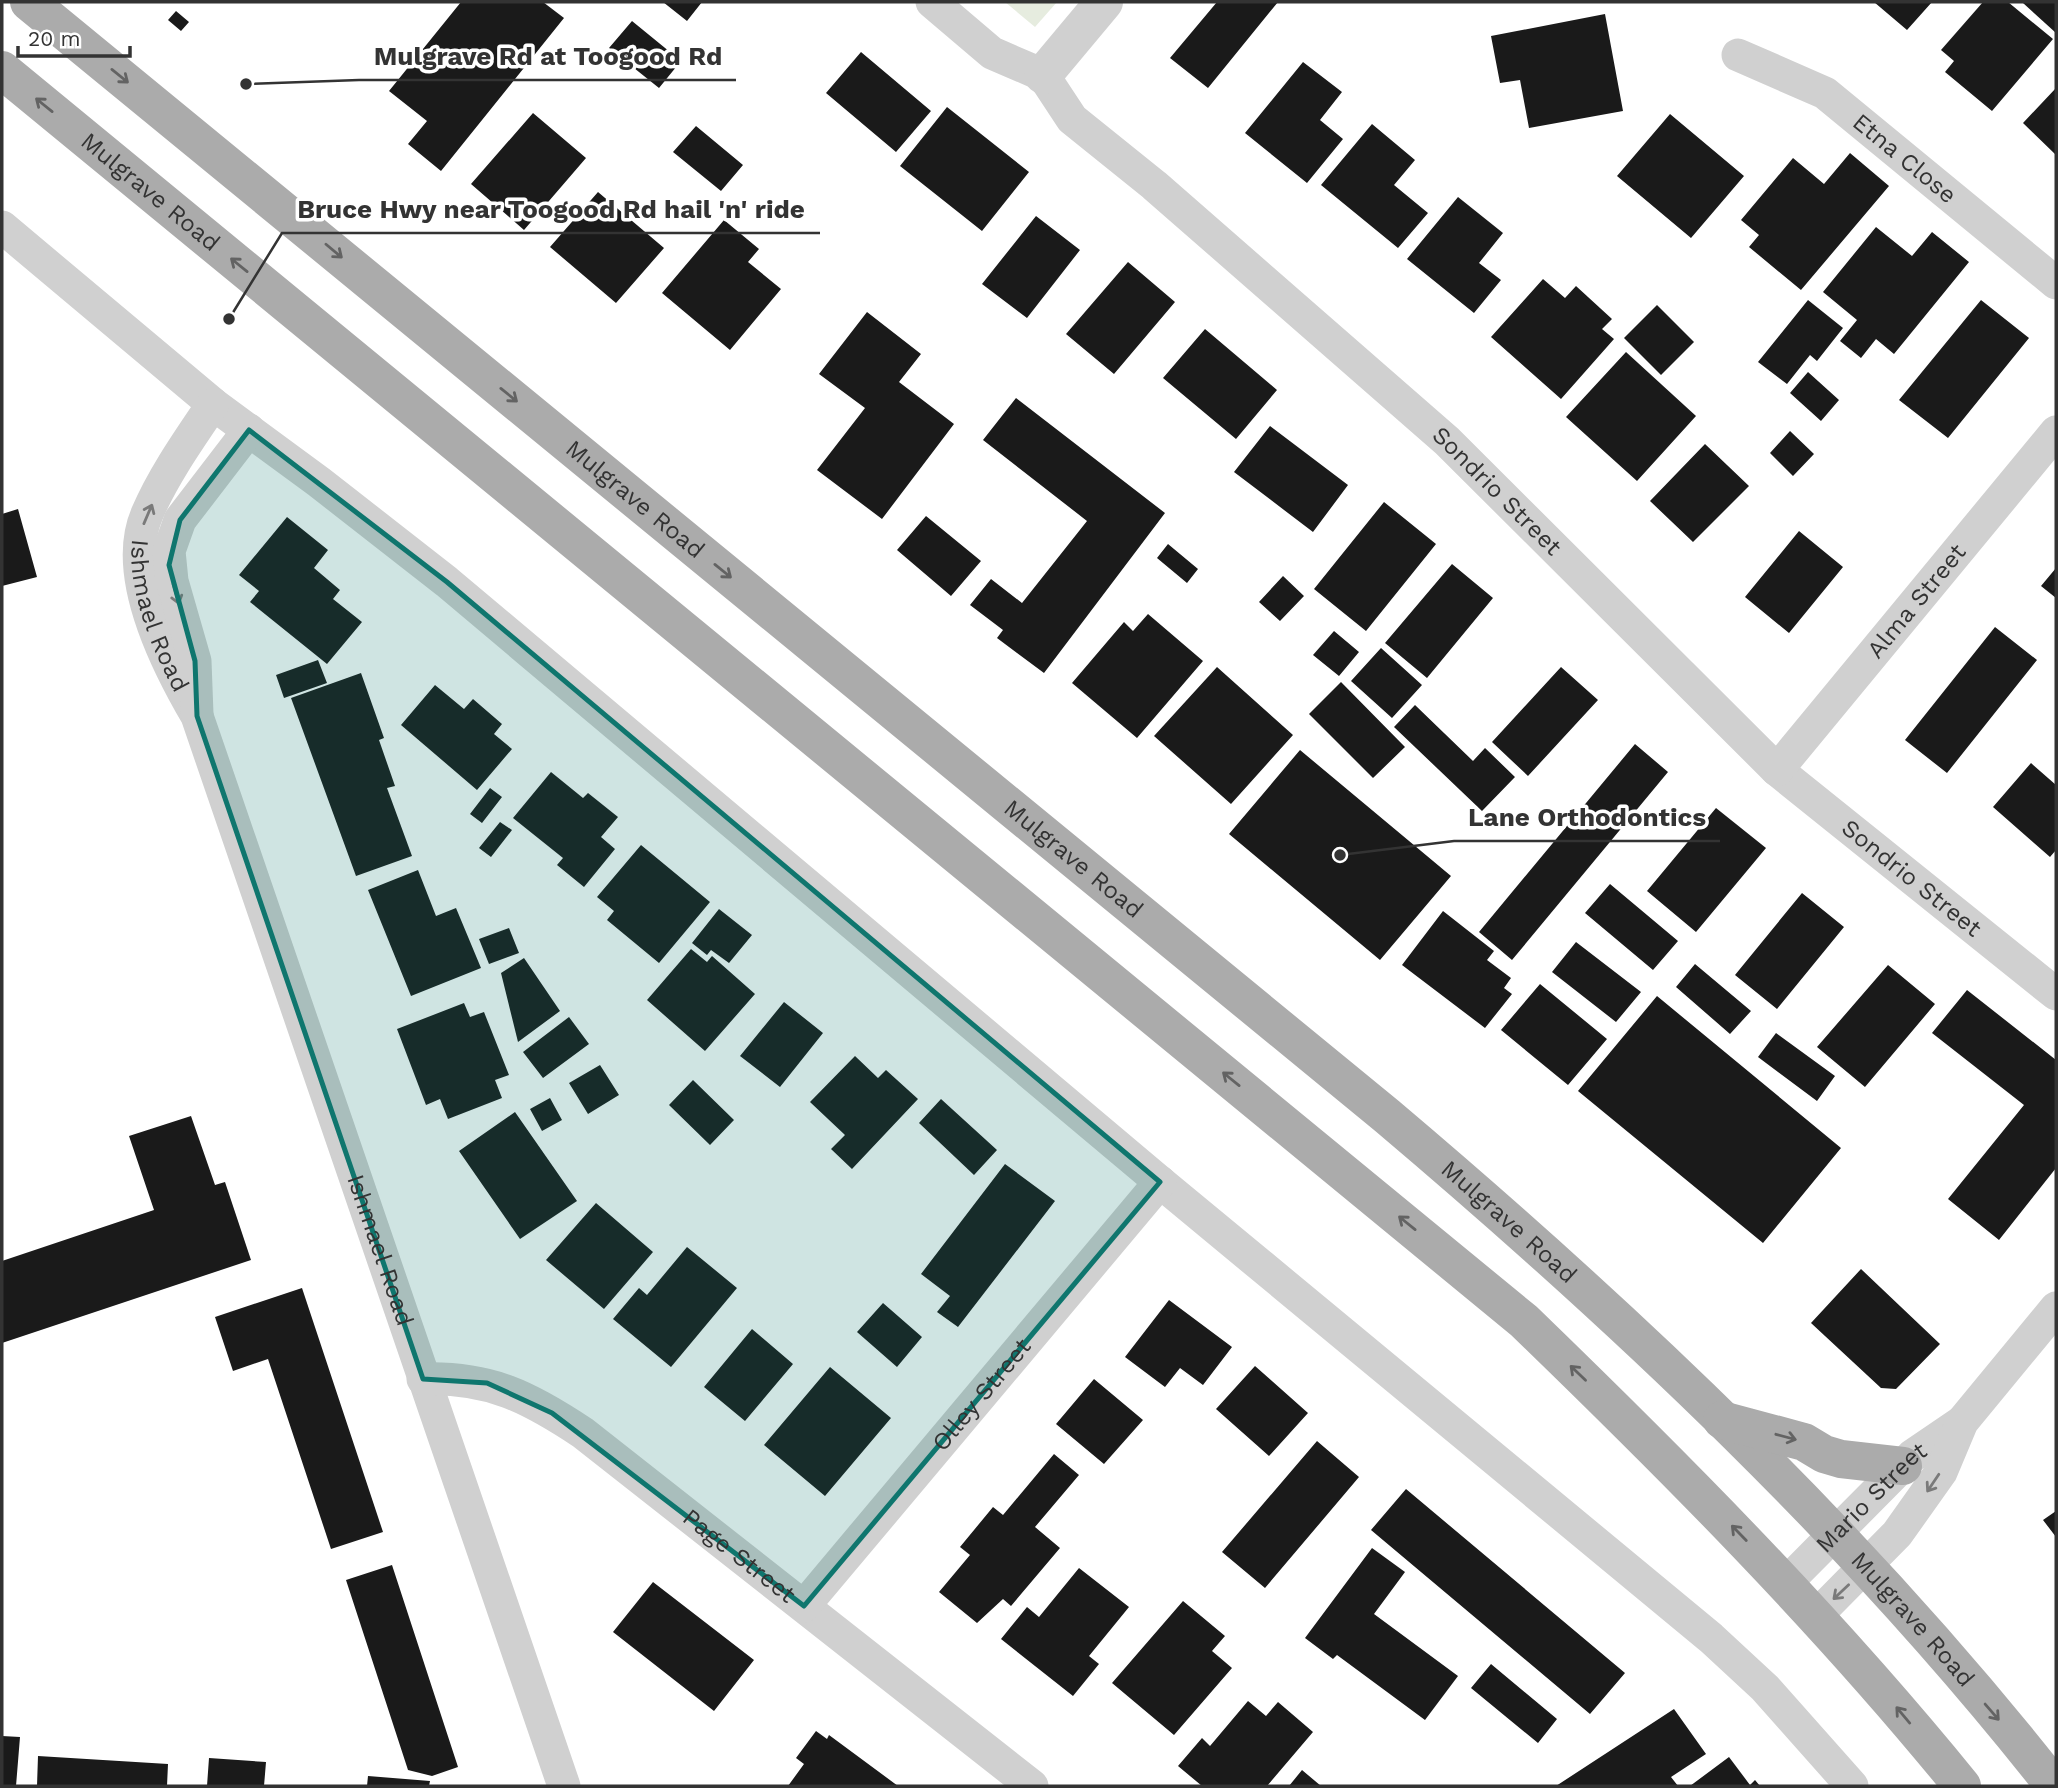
<svg xmlns="http://www.w3.org/2000/svg" width="2058" height="1788" font-family="'Work Sans',sans-serif">
  <style>
    .green { fill: #e6ecdf }
    .building { fill: #1a1a1a }
    .lines { fill: none; stroke-linecap: round; stroke-linejoin: round }
    .minor { stroke: #d0d0d0; stroke-width: 33 }
    .tertiary { stroke: #d0d0d0; stroke-width: 38 }
    .primary { stroke: #ababab; stroke-width: 38 }
    .oneway { stroke: #636363 }
    .oneway2 { stroke: #7a7a7a }
    .marked { fill: #0f766e; fill-opacity: 0.2; stroke: #0f766e; stroke-width: 5; stroke-linejoin: round }
    .labels { text-anchor: middle; stroke-width: 7; stroke-linejoin: round; paint-order: stroke }
    .street-label { font-size: 24px; fill: #333; stroke: #fff }
    .leader { fill: none; stroke: #333; stroke-width: 2.5 }
    .callout-dot { fill: #333; stroke: #fff; stroke-width: 2.5 }
    .callout-label { font-size: 26px; text-anchor: middle; font-weight: bold; fill: #333; stroke: #fff; stroke-width: 7; stroke-linejoin: round; paint-order: stroke }
  </style>
  <rect width="100%" height="100%" fill="#fff"/>
  <path class="green" d="M1005,2H1057L1035,27Z"/>
  <path class="building" d="M461,2H543L564,18L441,171L408,144L427,121L389,91Z
    M663,2H702L687,21Z
    M1217,2H1278L1208,88L1170,58Z
    M1874,2H1932L1907,30Z
    M1983,2H2008L2053,39L1992,111L1945,72L1954,61L1941,50Z
    M2025,2H2056V33L2023,3Z
    M176,11L189,22L181,31L168,20Z
    M1605,14L1623,111L1529,128L1520,80L1500,83L1491,36Z
    M632,21L681,61L659,88L609,48Z
    M861,52L931,111L896,152L826,93Z
    M1303,62L1342,92L1320,120L1343,139L1307,183L1245,133Z
    M2056,88V155L2023,123Z
    M947,107L1029,172L982,231L900,166Z
    M533,113L586,158L524,230L471,184Z
    M1670,114L1744,176L1691,238L1617,176Z
    M1372,124L1415,160L1394,185L1428,213L1398,248L1321,185Z
    M696,126L743,165L721,191L673,152Z
    M1850,153L1889,186L1801,290L1749,247L1759,235L1741,220L1793,158L1824,184Z
    M598,192L664,248L616,303L550,247Z
    M1458,197L1503,233L1479,263L1501,280L1474,313L1407,259Z
    M1036,216L1080,250L1027,318L982,284Z
    M724,220L759,249L748,262L781,289L730,350L662,293Z
    M1876,227L1912,256L1932,232L1969,262L1894,354L1876,339L1861,358L1840,341L1857,320L1823,292Z
    M1128,262L1175,302L1114,374L1066,334Z
    M1543,279L1565,298L1576,286L1612,319L1602,329L1614,339L1561,399L1491,337Z
    M1808,300L1843,328L1817,361L1810,355L1787,384L1758,362Z
    M1981,300L2029,338L1948,438L1899,400Z
    M1657,305L1694,342L1661,375L1624,338Z
    M867,312L921,354L899,382L954,424L882,519L817,470L865,408L819,374Z
    M1205,329L1277,390L1236,439L1163,378Z
    M1626,352L1696,416L1637,481L1566,417Z
    M1808,372L1839,400L1821,421L1790,393Z
    M1016,398L1165,513L1044,673L997,638L1003,630L970,605L991,579L1022,603L1087,521L983,440Z
    M1270,426L1348,485L1313,532L1234,472Z
    M1790,431L1814,454L1793,476L1770,453Z
    M1705,444L1749,486L1693,542L1650,501Z
    M1384,502L1436,544L1366,631L1314,589Z
    M18,509L37,577L2,586V514Z
    M926,516L981,561L951,596L897,550Z
    M287,517L328,550L314,568L340,590L333,599L362,622L327,664L250,602L259,591L239,575Z
    M1799,531L1843,567L1789,633L1745,597Z
    M1168,544L1198,569L1187,583L1157,558Z
    M1452,564L1493,598L1427,678L1385,643Z
    M2056,568V598L2041,586Z
    M1283,576L1304,596L1280,621L1259,602Z
    M1148,614L1203,661L1137,738L1072,683L1124,622L1133,631Z
    M1995,627L2037,660L1947,773L1905,740Z
    M1334,631L1359,652L1339,676L1313,655Z
    M1381,648L1422,685L1392,718L1351,681Z
    M318,660L327,683L284,698L276,675Z
    M1217,667L1293,735L1231,804L1154,736Z
    M1561,667L1598,700L1528,776L1492,742Z
    M361,673L384,738L379,740L395,786L387,788L412,856L356,876L291,698Z
    M1341,682L1405,747L1373,778L1309,714Z
    M435,685L464,709L473,699L502,724L494,734L512,749L477,790L401,725Z
    M1415,705L1473,761L1485,748L1515,777L1482,811L1394,727Z
    M1635,744L1668,772L1512,960L1479,932Z
    M1300,750L1451,876L1380,960L1229,834Z
    M2031,763L2056,785V850L2050,857L1993,807Z
    M551,772L583,798L588,793L618,817L601,837L615,849L584,887L557,865L563,858L513,818Z
    M490,788L502,797L482,823L470,814Z
    M1716,808L1766,848L1696,932L1647,891Z
    M500,822L512,830L491,857L479,848Z
    M641,845L710,902L659,963L607,920L614,911L597,897Z
    M418,870L436,916L456,908L481,968L411,996L368,890Z
    M1610,884L1678,941L1653,970L1585,913Z
    M1802,893L1844,927L1777,1009L1735,975Z
    M719,909L752,935L729,963L711,950L707,955L692,943Z
    M1443,911L1494,951L1487,960L1511,978L1504,988L1512,994L1485,1028L1402,965Z
    M509,928L519,953L489,964L479,939Z
    M1576,942L1641,992L1616,1022L1552,972Z
    M691,949L707,962L712,956L755,994L705,1051L647,1000Z
    M524,958L560,1011L518,1042L501,973Z
    M1695,964L1751,1011L1730,1034L1676,987Z
    M1888,965L1935,1004L1865,1087L1817,1047Z
    M1540,984L1607,1039L1568,1085L1501,1030Z
    M1967,990L2056,1060V1168L1999,1240L1948,1199L2024,1105L1932,1033Z
    M1657,996L1841,1148L1763,1243L1578,1091Z
    M784,1002L823,1033L780,1087L740,1056Z
    M464,1003L470,1017L484,1012L509,1075L495,1080L502,1098L448,1119L440,1099L426,1105L397,1029Z
    M569,1017L589,1044L543,1078L523,1052Z
    M1776,1033L1835,1076L1817,1101L1758,1057Z
    M855,1056L878,1078L886,1070L918,1099L852,1169L831,1149L845,1135L810,1102Z
    M600,1065L619,1095L588,1114L569,1083Z
    M693,1080L734,1120L710,1145L669,1105Z
    M550,1098L562,1120L542,1131L530,1109Z
    M941,1099L997,1150L974,1175L919,1123Z
    M515,1112L577,1201L520,1239L459,1151Z
    M191,1116L215,1185L225,1182L251,1260L2,1343V1261L154,1210L129,1136Z
    M1005,1164L1055,1201L958,1327L937,1312L950,1296L921,1274Z
    M596,1203L653,1252L604,1309L546,1260Z
    M687,1247L737,1288L671,1367L613,1319L639,1288L647,1295Z
    M1861,1269L1940,1344L1896,1389L1881,1388L1811,1323Z
    M302,1288L383,1532L331,1549L268,1359L233,1371L215,1317Z
    M1169,1300L1232,1347L1203,1385L1180,1368L1165,1387L1125,1357Z
    M883,1303L922,1337L897,1367L857,1332Z
    M752,1329L793,1364L745,1421L704,1387Z
    M1255,1366L1308,1413L1269,1456L1216,1409Z
    M830,1367L891,1418L825,1496L764,1445Z
    M1094,1379L1143,1420L1104,1464L1056,1424Z
    M1317,1441L1359,1477L1265,1588L1222,1552Z
    M1054,1454L1079,1475L1035,1527L1060,1548L1011,1606L1003,1599L977,1623L939,1592L970,1555L960,1547L993,1507L1003,1515Z
    M1406,1489L1625,1673L1590,1714L1371,1530Z
    M2056,1511V1537L2043,1520Z
    M1372,1548L1405,1572L1374,1614L1458,1676L1425,1720L1337,1655L1333,1659L1305,1638Z
    M392,1565L458,1767L432,1776L408,1770L346,1580Z
    M1079,1568L1129,1607L1089,1656L1099,1664L1073,1696L1001,1639L1027,1607L1039,1617Z
    M653,1582L754,1660L714,1711L613,1632Z
    M1183,1601L1225,1636L1212,1651L1232,1668L1174,1735L1112,1683Z
    M1491,1664L1557,1719L1538,1743L1471,1688Z
    M1248,1701L1266,1716L1278,1702L1313,1732L1267,1786H1202L1178,1766L1202,1738L1210,1746Z
    M1674,1709L1706,1754L1671,1777L1678,1786H1556Z
    M816,1731L827,1739L829,1735L898,1786H788L804,1764L796,1758Z
    M2,1736L20,1737L16,1786H2Z
    M38,1756L168,1764L167,1786H37Z
    M1729,1757L1750,1785L1755,1780L1760,1786H1690Z
    M209,1758L266,1762L264,1786H207Z
    M1302,1770L1321,1786H1289Z
    M368,1776L430,1781L429,1786H367Z"/>
  <g class="lines">
    <g class="minor">
      <path id="s1" d="M932,2L992,53L1043,75L1072,119L1154,185L1447,441L1777,770L2056,994"/>
      <path id="s2" d="M1738,55L1825,93L2056,283"/>
      <path d="M2,227L213,404L319,482L447,582L1160,1182L1711,1638L1765,1688L1852,1786"/>
      <path id="s3" d="M213,404C190,438 163,476 147,514C121,574 167,665 197,716L564,1786"/>
      <path d="M197,714L195,661L172,581L169,551L180,520L249,430"/>
      <path id="s4" d="M1777,770L2056,432"/>
      <path id="s5" d="M423,1379C490,1377 529,1397 583,1433L1032,1786"/>
      <path id="s6" d="M1786,1583L1912,1456L1962,1422"/>
      <path id="s7" d="M804,1606L1160,1182"/>
      <path d="M1816,1616L1897,1534L1941,1472L1962,1422L2056,1308"/>
    </g>
    <path class="tertiary" d="M1043,75L1104,2"/>
    <g class="primary">
      <path id="s8" d="M29,2L1387,1116C1627,1319 1859,1538 2054,1786"/>
      <path id="s9" d="M2,70L1524,1321C1678,1470 1827,1620 1962,1786"/>
      <path d="M1722,1420L1804,1442L1824,1454L1841,1459L1903,1466"/>
    </g>
  </g>
  <defs><path id="oneway-shaft" d="M-6 0H5M1.5-3L5.5 0L1.5 3" fill="none" stroke-width="1.6" stroke-linecap="round" stroke-linejoin="round" transform="scale(1.75)"/></defs>
  <g class="oneway">
    <use href="#oneway-shaft" transform="translate(120 76) rotate(39)"/>
    <use href="#oneway-shaft" transform="translate(44 105) rotate(-141)"/>
    <use href="#oneway-shaft" transform="translate(334 251) rotate(40)"/>
    <use href="#oneway-shaft" transform="translate(239 265) rotate(-141)"/>
    <use href="#oneway-shaft" transform="translate(509 395) rotate(39)"/>
    <use href="#oneway-shaft" transform="translate(723 571) rotate(39)"/>
    <use href="#oneway-shaft" transform="translate(1231 1079) rotate(-141)"/>
    <use href="#oneway-shaft" transform="translate(1407 1223) rotate(-141)"/>
    <use href="#oneway-shaft" transform="translate(1578 1373) rotate(-136)"/>
    <use href="#oneway-shaft" transform="translate(1786 1437) rotate(15)"/>
    <use href="#oneway-shaft" transform="translate(1739 1533) rotate(-134)"/>
    <use href="#oneway-shaft" transform="translate(1992 1712) rotate(49)"/>
    <use href="#oneway-shaft" transform="translate(1903 1715) rotate(-130)"/>
  </g>
  <g class="oneway2">
    <use href="#oneway-shaft" transform="translate(148 514) rotate(-67)"/>
    <use href="#oneway-shaft" transform="translate(176 594) rotate(74)"/>
    <use href="#oneway-shaft" transform="translate(1933 1483) rotate(124)"/>
    <use href="#oneway-shaft" transform="translate(1841 1592) rotate(137)"/>
  </g>
  <path class="marked" d="M249,430L447,582L1160,1182L804,1606L552,1413L487,1383L423,1379L197,716L195,661L169,565L180,520Z"/>
  <g class="labels">
    <g class="street-label">
      <text dy="8" stroke="none"><textPath href="#s2" startOffset="198">Etna Close</textPath></text>
      <text dy="8" stroke="none"><textPath href="#s9" startOffset="192">Mulgrave Road</textPath></text>
      <text dy="8" stroke="none"><textPath href="#s1" startOffset="752">Sondrio Street</textPath></text>
      <text dy="8" stroke="none"><textPath href="#s8" startOffset="784">Mulgrave Road</textPath></text>
      <text dy="8" stroke="none"><textPath href="#s4" startOffset="219">Alma Street</textPath></text>
      <text dy="8" stroke="none"><textPath href="#s3" startOffset="234">Ishmael Road</textPath></text>
      <text dy="8" stroke="none"><textPath href="#s8" startOffset="1351">Mulgrave Road</textPath></text>
      <text dy="8" stroke="none"><textPath href="#s1" startOffset="1320">Sondrio Street</textPath></text>
      <text dy="8" stroke="none"><textPath href="#s8" startOffset="1918">Mulgrave Road</textPath></text>
      <text dy="8" stroke="none"><textPath href="#s3" startOffset="908">Ishmael Road</textPath></text>
      <text dy="8" stroke="none"><textPath href="#s7" startOffset="276">Olley Street</textPath></text>
      <text dy="8" stroke="none"><textPath href="#s6" startOffset="121">Mario Street</textPath></text>
      <text dy="8" stroke="none"><textPath href="#s5" startOffset="371">Page Street</textPath></text>
      <text dy="8" stroke="none"><textPath href="#s8" startOffset="2485">Mulgrave Road</textPath></text>
    </g>
  </g>
  <path class="leader" d="M246 84L359 80H736M229 319L282 233H820M1340 855L1454 841H1720"/>
  <g class="callout-dot">
    <circle cx="246" cy="84" r="7"/>
    <circle cx="229" cy="319" r="7"/>
    <circle cx="1340" cy="855" r="7"/>
  </g>
  <g class="callout-label">
    <text x="548" y="65">Mulgrave Rd at Toogood Rd</text>
    <text x="551" y="218">Bruce Hwy near Toogood Rd hail 'n' ride</text>
    <text x="1587" y="826">Lane Orthodontics</text>
  </g>
  <rect width="2058" height="1788" fill="none" stroke="#333333" stroke-width="7"/>
  <path d="M18 46v10h112v-10" fill="none" stroke="#333333" stroke-width="3.5"/>
  <text x="28" y="46" font-size="21" fill="#333333" stroke="#ffffff" stroke-width="5" paint-order="stroke">20 m</text>
</svg>
